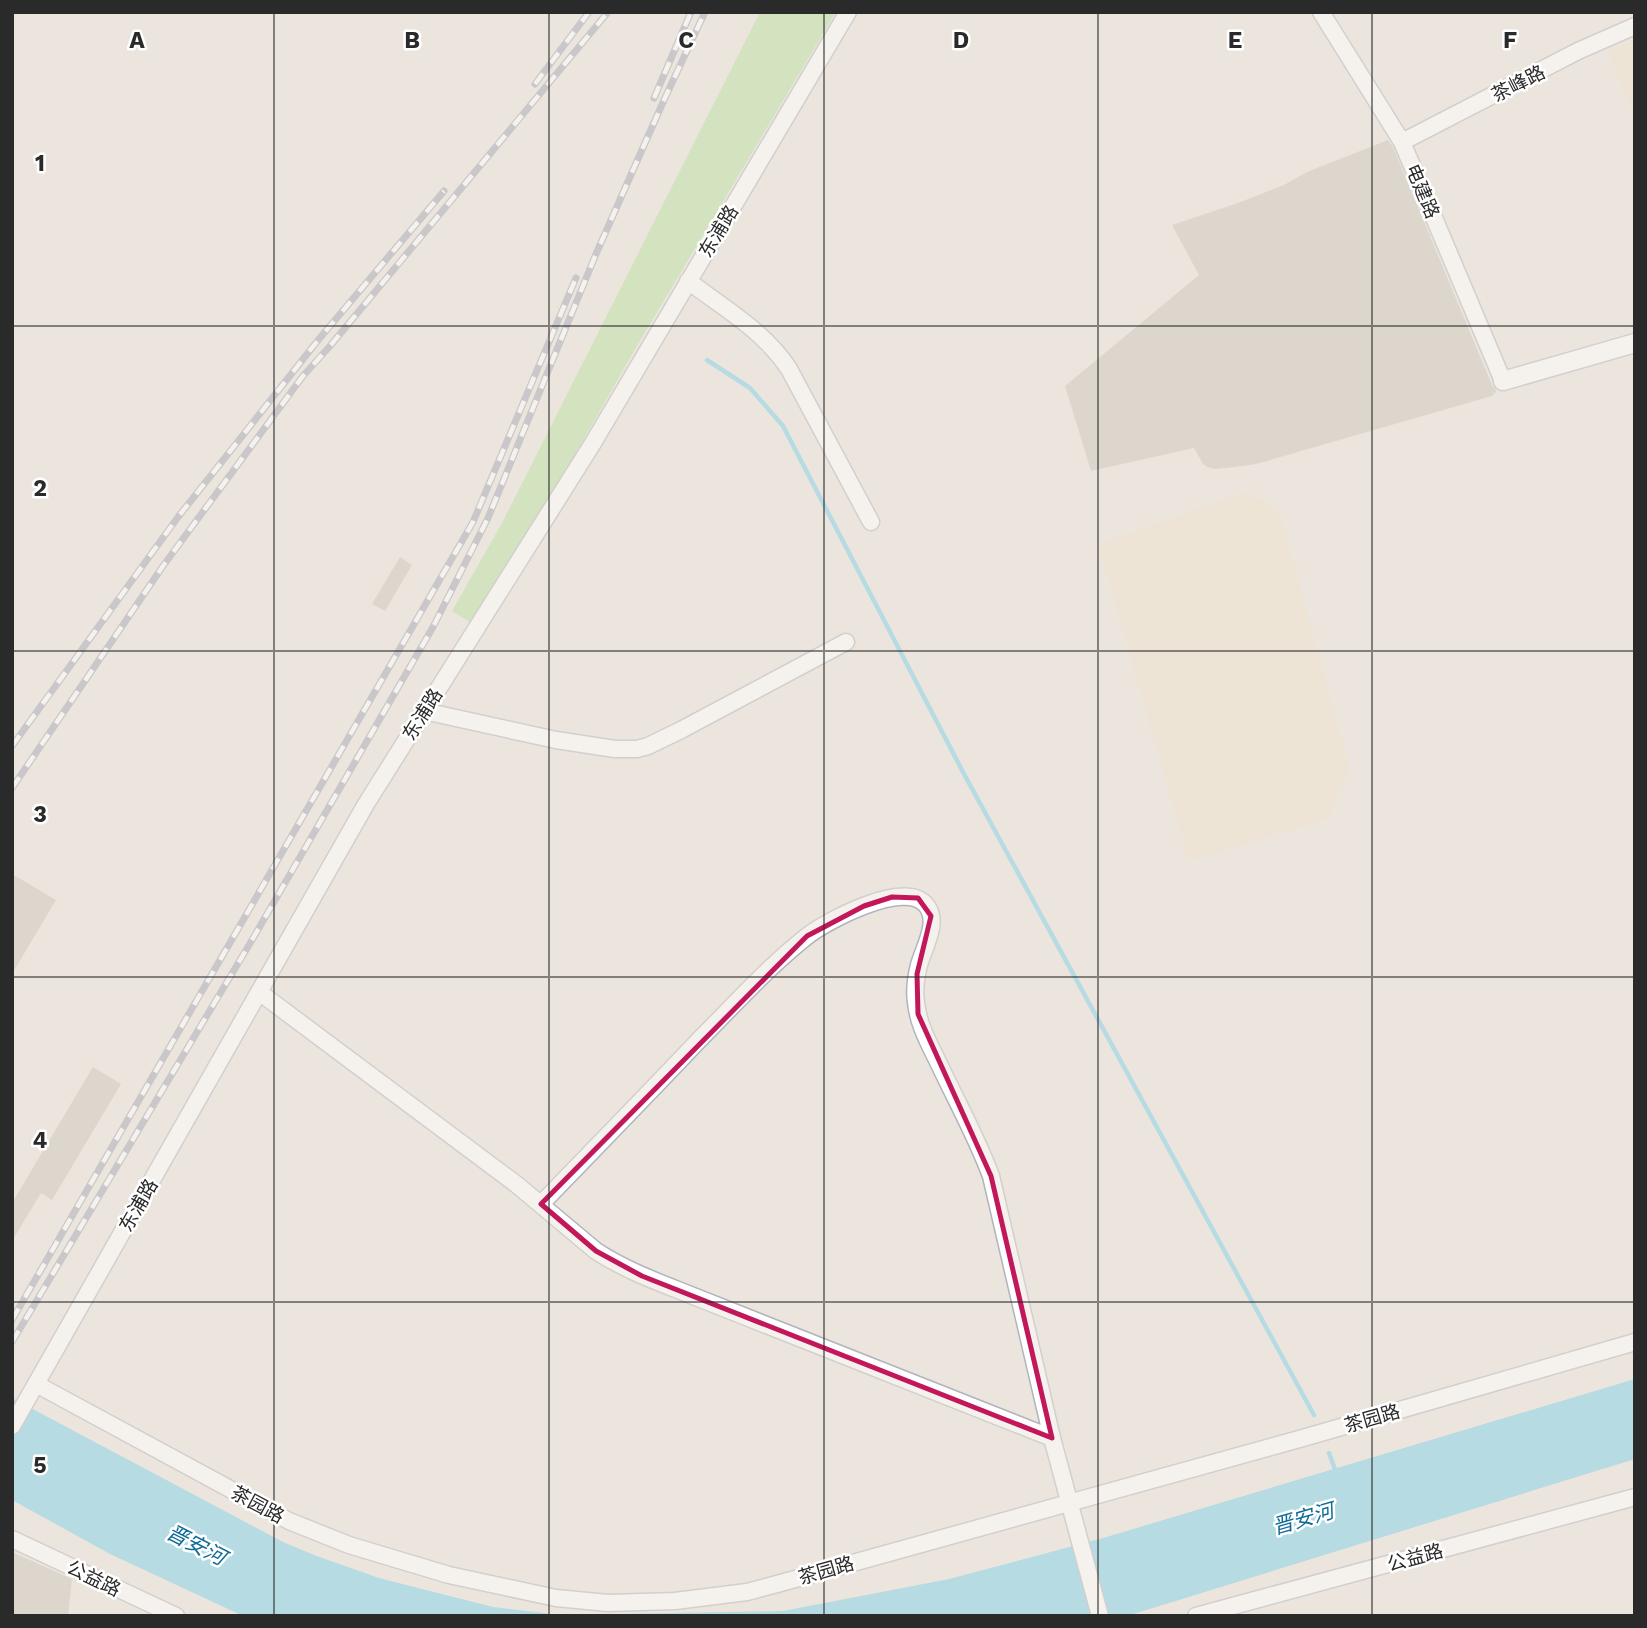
<svg xmlns="http://www.w3.org/2000/svg" width="1647" height="1628" font-family="'Work Sans','Noto Sans SC',sans-serif">
  <style>
    .education { fill: #ede2cd }
    .green { fill: #b4e19b }
    .water { fill: #73ceeb }
    .lines { fill: none; stroke-linecap: round; stroke-linejoin: round }
    .stream { stroke: #73ceeb; stroke-width: 4.5 }
    .building { fill: #c7c3bb }
    .tertiary-casing { stroke: #b0b4be; stroke-width: 19 }
    .secondary-casing { stroke: #b0b4be; stroke-width: 21 }
    .tertiary { stroke: #fff; stroke-width: 16 }
    .secondary { stroke: #fff; stroke-width: 18 }
    .rail-casing { stroke: #a0a3b4; stroke-width: 7 }
    .rail { stroke: #fff; stroke-width: 4.5; stroke-dasharray: 13; stroke-linecap: butt }
    .marked { fill: none; stroke: #c2185b; stroke-width: 5; stroke-linejoin: round }
    .grid { fill: none; stroke: #2a2a2a; stroke-width: 2; stroke-opacity: 0.55 }
    .labels { text-anchor: middle; stroke-width: 5; stroke-linejoin: round; paint-order: stroke }
    .street-label { font-size: 19px; fill: #2a2a2a; stroke: #fff }
    .water-label { font-size: 21px; font-style: italic; fill: #116d98; stroke: #fff }
    .grid-label { font-size: 23px; text-anchor: middle; font-weight: bold; fill: #2a2a2a; stroke: #fff; stroke-width: 5; stroke-linejoin: round; paint-order: stroke }
  </style>
  <rect width="100%" height="100%" fill="#ece5dd"/>
  <path class="education" d="M1635,41V120L1608,50Z
    M1246,491L1280,512L1350,769L1329,818L1189,862L1098,545Z"/>
  <path class="green" d="M760,12H836L634,351L548,502L473,624L452,611L502,523Z"/>
  <path class="water" d="M1635,1379V1459L1127,1616H243L110,1554L12,1500V1398L283,1542L314,1555L379,1578L493,1607L560,1615L783,1611L949,1579L1103,1538Z"/>
  <g class="lines">
    <path class="stream" d="M707,360L750,388L783,426L964,774L1314,1415
      M1329,1453L1336,1472"/>
  </g>
  <path class="building" d="M1388,140L1393,147L1492,385L1496,390V392L1492,396L1256,464L1235,467L1215,469L1207,467L1203,464L1194,448L1091,471L1065,386L1199,275L1172,225L1238,203L1284,185L1307,172Z
    M400,557L412,565L385,611L372,604Z
    M12,874L56,900L12,974Z
    M93,1067L121,1084L52,1200L41,1193L12,1241V1203Z
    M12,1552L72,1579L68,1616H12Z"/>
  <g class="lines">
    <defs>
      <path id="tertiary" d="M1321,12L1402,142L1503,381
        M1402,142L1578,51L1635,26
        M688,281C724,308 764,331 789,369L871,522
        M424,711L556,740L615,749H637L648,746L681,730L846,642
        M259,992L516,1184L596,1251C622,1268 650,1279 678,1290L1052,1438
        M541,1204C594,1149 647,1095 699,1040C734,1005 767,968 806,937C826,921 905,879 926,905C940,921 924,947 919,965C916,977 914,989 916,1002C918,1025 930,1045 940,1066C957,1102 977,1138 991,1176L1052,1438L1100,1616
        M36,1384L289,1521L349,1545L449,1575L556,1598L608,1603L675,1601L747,1592L777,1584L1303,1438L1635,1342
        M12,1426L366,804L593,443L848,12
        M12,1539L176,1616
        M1196,1616L1635,1497"/>
      <path id="secondary" d="M1503,381L1635,343"/>
    </defs>
    <use href="#tertiary" class="tertiary-casing"/>
    <use href="#secondary" class="secondary-casing"/>
    <use href="#tertiary" class="tertiary"/>
    <use href="#secondary" class="secondary"/>
    <defs>
      <path id="rail" d="M535,84L589,12
        M654,98L691,12
        M12,746L178,517L319,339L444,191
        M12,788L163,566L303,376L330,346L608,12
        M12,1320L473,522L576,278
        M12,1342L252,940L433,627L488,518L596,254L664,100L705,12"/>
    </defs>
    <use href="#rail" class="rail-casing"/>
    <use href="#rail" class="rail"/>
  </g>
  <path d="M0 0H1647V1628H0ZM892,897L918,898L931,916L917,974L918,1014L991,1176L1052,1438L642,1276L596,1251L541,1204L807,936L864,906Z" fill="#ece5dd" fill-opacity=".55" fill-rule="evenodd"/>
  <path class="marked" d="M892,897L918,898L931,916L917,974L918,1014L991,1176L1052,1438L642,1276L596,1251L541,1204L807,936L864,906Z"/>
  <path class="grid" d="M274,12V1616M549,12V1616M824,12V1616M1098,12V1616M1372,12V1616M12,326H1635M12,651H1635M12,977H1635M12,1302H1635"/>
  <g class="labels">
    <g class="street-label">
      <text transform="translate(1518 83) rotate(-27)" y="7">茶峰路</text>
      <text transform="translate(1423 191) rotate(67)" y="7">电建路</text>
      <text transform="translate(718 231) rotate(-59)" y="7">东浦路</text>
      <text transform="translate(422 714) rotate(-58)" y="7">东浦路</text>
      <text transform="translate(138 1205) rotate(-60)" y="7">东浦路</text>
      <text transform="translate(1372 1418) rotate(-16)" y="7">茶园路</text>
      <text transform="translate(258 1504) rotate(28)" y="7">茶园路</text>
      <text transform="translate(1415 1557) rotate(-15)" y="7">公益路</text>
      <text transform="translate(826 1570) rotate(-16)" y="7">茶园路</text>
      <text transform="translate(94 1578) rotate(26)" y="7">公益路</text>
    </g>
    <g class="water-label">
      <text transform="translate(1303 1519) rotate(-16)" y="7">晋安河</text>
      <text transform="translate(196 1545) rotate(27)" y="7">晋安河</text>
    </g>
  </g>
  <g class="grid-label">
    <text x="137" y="48">A</text>
    <text x="412" y="48">B</text>
    <text x="686" y="48">C</text>
    <text x="961" y="48">D</text>
    <text x="1235" y="48">E</text>
    <text x="1510" y="48">F</text>
    <text x="40" y="171">1</text>
    <text x="40" y="496">2</text>
    <text x="40" y="822">3</text>
    <text x="40" y="1148">4</text>
    <text x="40" y="1473">5</text>
  </g>
  <rect width="1647" height="1628" fill="none" stroke="#2a2a2a" stroke-width="28"/>
</svg>
